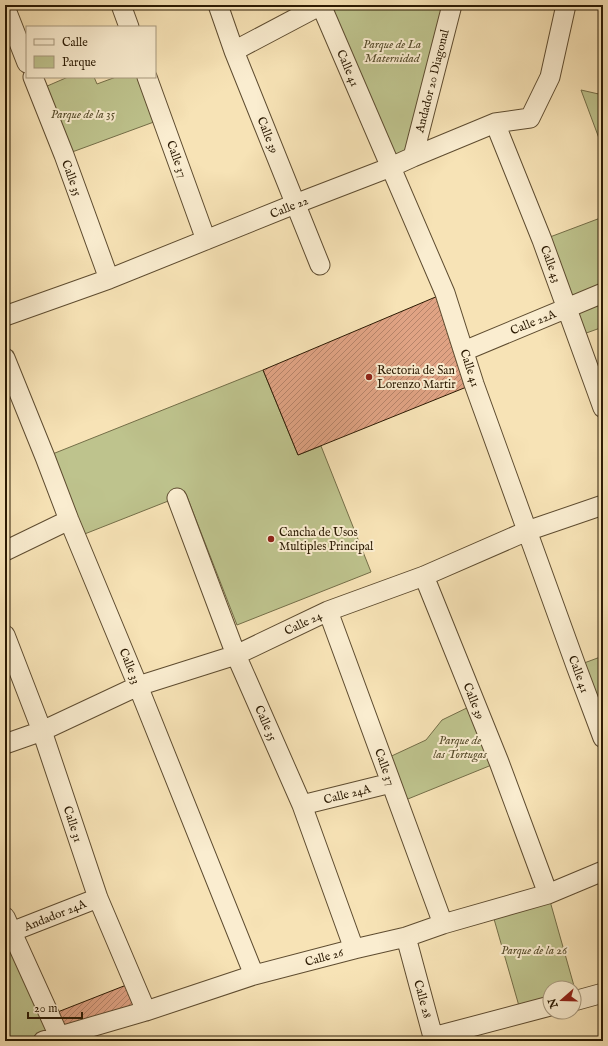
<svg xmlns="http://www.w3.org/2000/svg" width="608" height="1046" font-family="'IM FELL English',serif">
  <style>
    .park { fill: #bec38d; stroke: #746e48 }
    .building { fill: url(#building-hatch); stroke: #2b1a03 }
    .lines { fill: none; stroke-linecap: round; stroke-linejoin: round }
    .minor-casing { stroke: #5e4c30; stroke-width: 21 }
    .minor { stroke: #faedd0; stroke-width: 19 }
    .poi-dot { fill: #8f2418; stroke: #faedd0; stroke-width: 1.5 }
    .labels { text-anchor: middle; stroke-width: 4; stroke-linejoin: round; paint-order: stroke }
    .park-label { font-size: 12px; font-style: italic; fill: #574d2c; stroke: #faedd0 }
    .street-label { font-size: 12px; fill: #2b1a03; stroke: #faedd0 }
    .poi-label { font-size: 12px; fill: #2b1a03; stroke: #faedd0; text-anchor: start }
  </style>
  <defs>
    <pattern id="building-hatch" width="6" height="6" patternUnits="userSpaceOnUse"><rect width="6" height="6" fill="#e0a384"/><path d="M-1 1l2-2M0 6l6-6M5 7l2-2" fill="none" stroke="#b6846a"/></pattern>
  </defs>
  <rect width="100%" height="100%" fill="#f7e3b6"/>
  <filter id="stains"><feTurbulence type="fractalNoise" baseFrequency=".005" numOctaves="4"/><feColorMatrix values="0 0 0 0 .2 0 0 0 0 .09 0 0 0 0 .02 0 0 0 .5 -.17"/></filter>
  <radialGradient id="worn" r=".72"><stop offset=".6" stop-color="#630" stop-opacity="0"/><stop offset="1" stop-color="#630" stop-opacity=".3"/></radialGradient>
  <path class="park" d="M321,5H452L413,157L391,167Z
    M68,77H94L97,84L116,77H147L162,119L64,155L38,90Z
    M581,90L603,95V149Z
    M603,217V327L578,336L542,240Z
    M263,370L298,455L321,446L371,572L237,625L186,494L77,537L45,457Z
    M603,656V724L576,666Z
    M475,704L499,762L398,803L383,760L426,740L442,720Z
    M548,894L578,1000L574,1001V988H550V1006L521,1013L492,912Z
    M5,917L59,1036L43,1041H5Z"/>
  <path class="building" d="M445,293L474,384L298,455L263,370Z
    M134,982L146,1011L59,1036L50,1015Z"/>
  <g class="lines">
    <defs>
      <path id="minor" d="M121,5L129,27
        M218,5L234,51L320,265
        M321,5L445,293L474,384L576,666L603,738
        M5,7L27,63
        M234,51L321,5
        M33,77L64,155L109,279
        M147,77L206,240
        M495,123L542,240L603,408
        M413,157L452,5
        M5,316L109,279L295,204L391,167L413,157L495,123L530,118L550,77L566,5
        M464,351L603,293
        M5,358L45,457L69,520L138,686L254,975
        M177,498L236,655L302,805L354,949
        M5,551L69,520
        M424,576L499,762L548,894
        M328,611L443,924
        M5,635L42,731L98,898L146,1011
        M5,744L42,731L138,686L236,655L328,611L424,576L527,531L603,505
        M302,805L391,783
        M5,917L59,1036
        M11,932L98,898
        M406,937L433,1037L550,1006
        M574,1001L603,993
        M43,1041L146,1011L254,975L354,949L406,937L443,924L548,894L603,871"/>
    </defs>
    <use href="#minor" class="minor-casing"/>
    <use href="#minor" class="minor"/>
  </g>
  <g class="poi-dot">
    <circle cx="369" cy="377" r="4"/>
    <circle cx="271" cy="539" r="4"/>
  </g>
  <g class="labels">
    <g class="park-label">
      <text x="392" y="48">Parque de La<tspan x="392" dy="14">Maternidad</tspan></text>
      <text x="83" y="118">Parque de la 35</text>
      <text x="460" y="744">Parque de<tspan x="460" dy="14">las Tortugas</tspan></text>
      <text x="534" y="954">Parque de la 26</text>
    </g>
    <g class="street-label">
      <text transform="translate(348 68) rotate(67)" y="4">Calle 41</text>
      <text transform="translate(432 81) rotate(-76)" y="4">Andador 20 Diagonal</text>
      <text transform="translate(268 135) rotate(68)" y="4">Calle 39</text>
      <text transform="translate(177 159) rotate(70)" y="4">Calle 37</text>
      <text transform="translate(72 178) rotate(70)" y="4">Calle 35</text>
      <text transform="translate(289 207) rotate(-22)" y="4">Calle 22</text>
      <text transform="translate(551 264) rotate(70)" y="4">Calle 43</text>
      <text transform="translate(533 322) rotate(-22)" y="4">Calle 22A</text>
      <text transform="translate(470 368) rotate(72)" y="4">Calle 41</text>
      <text transform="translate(303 623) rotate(-26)" y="4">Calle 24</text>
      <text transform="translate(130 666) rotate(68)" y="4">Calle 33</text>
      <text transform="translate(579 674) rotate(70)" y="4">Calle 41</text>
      <text transform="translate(474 701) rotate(68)" y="4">Calle 39</text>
      <text transform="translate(266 723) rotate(66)" y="4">Calle 35</text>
      <text transform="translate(385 767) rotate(70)" y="4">Calle 37</text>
      <text transform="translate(347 794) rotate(-14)" y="4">Calle 24A</text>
      <text transform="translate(73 824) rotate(72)" y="4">Calle 31</text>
      <text transform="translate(55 915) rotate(-22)" y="4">Andador 24A</text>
      <text transform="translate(324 957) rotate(-15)" y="4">Calle 26</text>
      <text transform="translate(423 999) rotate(75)" y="4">Calle 28</text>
    </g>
    <g class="poi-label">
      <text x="377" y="374">Rectoria de San<tspan x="377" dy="14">Lorenzo Martir</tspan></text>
      <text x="279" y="536">Cancha de Usos<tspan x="279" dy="14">Multiples Principal</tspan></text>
    </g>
  </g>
  <rect width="608" height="1046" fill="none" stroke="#f7e3b6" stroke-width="20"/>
  <rect x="6" y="6" width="596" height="1034" fill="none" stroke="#2b1a03" stroke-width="2"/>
  <rect x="10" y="10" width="588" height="1026" fill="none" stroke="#2b1a03"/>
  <rect x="26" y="26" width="130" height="52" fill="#faedd0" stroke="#a7997e"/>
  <rect x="34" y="39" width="20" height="6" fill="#faedd0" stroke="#a7997e"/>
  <text x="62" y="46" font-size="12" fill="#2b1a03">Calle</text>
  <rect x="34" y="56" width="20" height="12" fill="#bec38d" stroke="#a7997e"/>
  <text x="62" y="66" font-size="12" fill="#2b1a03">Parque</text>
  <g transform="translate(562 1000) rotate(250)"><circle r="19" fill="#faedd0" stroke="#a7997e"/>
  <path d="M0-3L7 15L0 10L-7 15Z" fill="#8f2418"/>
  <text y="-6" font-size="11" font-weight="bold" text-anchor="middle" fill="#2b1a03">N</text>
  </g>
  <path d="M28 1012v6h54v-6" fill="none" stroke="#2b1a03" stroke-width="2"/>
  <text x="34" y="1012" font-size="12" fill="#2b1a03" stroke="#faedd0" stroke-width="3" paint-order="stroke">20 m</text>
  <rect width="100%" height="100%" filter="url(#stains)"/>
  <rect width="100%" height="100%" fill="url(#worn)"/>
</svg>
